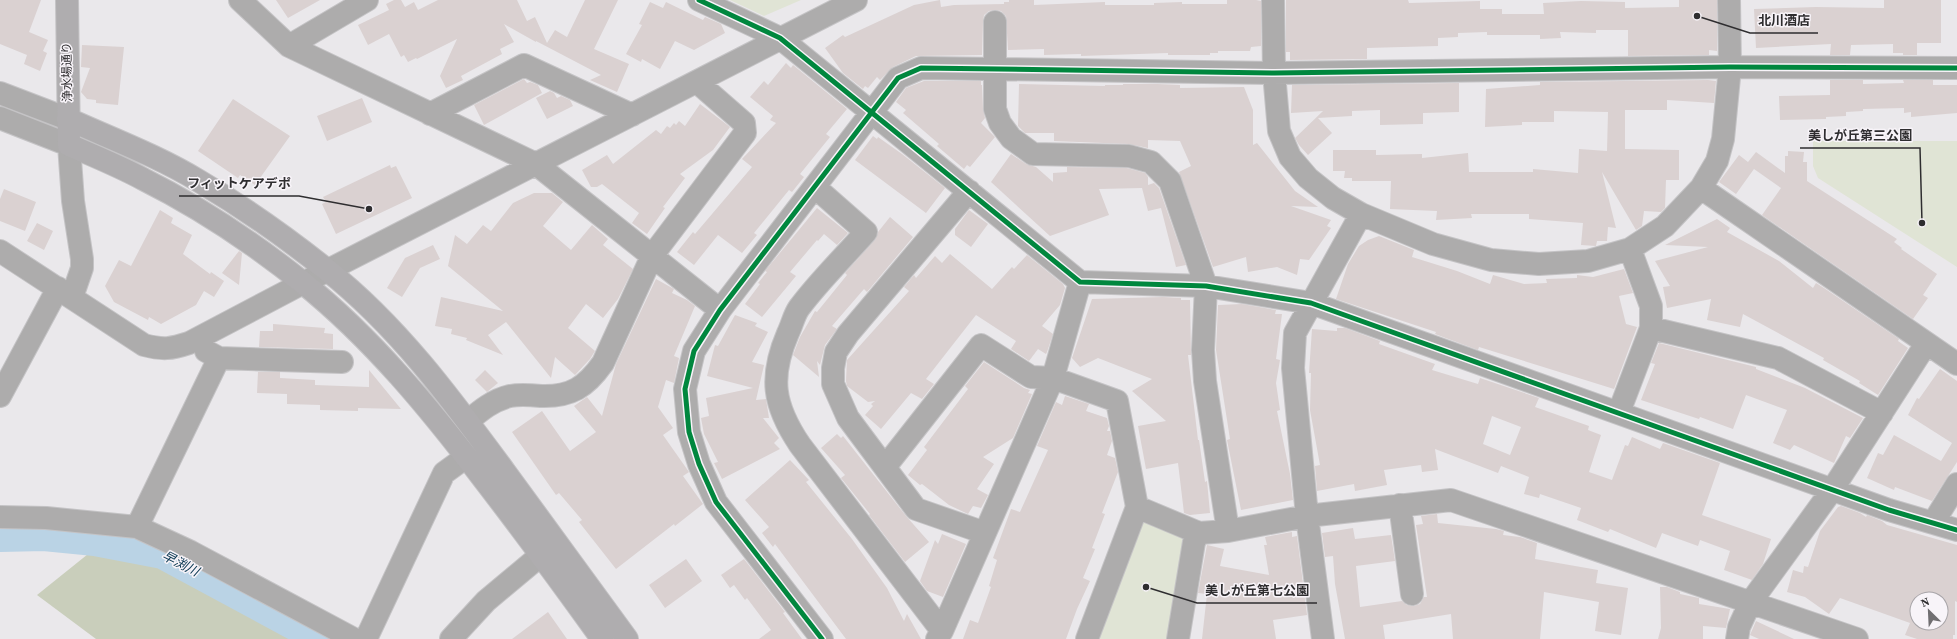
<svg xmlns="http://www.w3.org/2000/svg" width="1957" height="639" font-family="'Source Serif 4','Noto Sans JP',serif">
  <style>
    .green { fill: #e0e4d5 }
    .forest { fill: #c9cebb }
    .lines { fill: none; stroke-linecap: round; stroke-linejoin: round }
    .river { stroke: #bad3e5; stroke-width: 34 }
    .building { fill: #dad1d1; fill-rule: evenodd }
    .minor-casing { stroke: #c4c3c5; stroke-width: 24 }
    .major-casing { stroke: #c4c3c5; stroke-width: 24 }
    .minor { stroke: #adacac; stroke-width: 22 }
    .major { stroke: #afadaf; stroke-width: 22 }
    .cycleway-casing { stroke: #f8f4f9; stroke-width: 8 }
    .cycleway { stroke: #00873e; stroke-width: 5 }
    .labels { text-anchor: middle; stroke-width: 3; stroke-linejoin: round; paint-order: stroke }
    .street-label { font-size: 12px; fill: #2e2d2f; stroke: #f8f4f9 }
    .water-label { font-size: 13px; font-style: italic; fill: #083650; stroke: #f8f4f9 }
    .leader { fill: none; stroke: #2e2d2f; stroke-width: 1.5 }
    .callout-dot { fill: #2e2d2f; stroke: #f8f4f9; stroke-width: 1.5 }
    .callout-label { font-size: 13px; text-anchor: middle; font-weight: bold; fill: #2e2d2f; stroke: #f8f4f9; stroke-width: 3; stroke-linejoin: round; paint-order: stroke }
  </style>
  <rect width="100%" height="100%" fill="#eae8eb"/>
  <path class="green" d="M730,0H801L764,16Z
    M1813,141H1957V267L1818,178L1813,166Z
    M1139,515L1190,535L1171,639H1093Z"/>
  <path class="forest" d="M98,546L201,578L301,639H96L37,595Z"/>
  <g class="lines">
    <path class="river" d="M0,535L44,534L95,539L163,552L324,639"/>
  </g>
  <path class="building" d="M0,0H41L29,32L48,40L43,51L47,53L40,71L24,64L27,55L0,44Z
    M276,0H320L288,18Z
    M394,0H401L405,7L414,2L418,10L438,0H517L527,21L535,17L547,43L555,30L567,37L585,0H618L594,49L629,64L617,92L590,80L601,75L536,41V42L504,24L514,42L500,49L502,54L461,76L463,80L446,88L440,76L457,39L417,59L416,58L408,62L404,55L401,57L389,34L368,45L358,25L389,10L386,4Z
    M940,0L941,7L954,5L1004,4V2H1009V0H1034V5L1105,2V5H1154V3L1182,2V4H1227V0H1256L1261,1V46L1251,47L1250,51H1218V53H1210V55H1168V53L1081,56V54L1044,55V49L1008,50L1006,16L1001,11L995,10L989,11L984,15L983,22L982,55L916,56L893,67L880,80L877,77L868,88L865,86L863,89L843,73L825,48L843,35L845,37L914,5Z
    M1286,0H1408L1409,3L1480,1V9H1502V14H1544L1543,3L1581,1L1625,2V8L1679,7V0H1717V51L1709,50V55L1628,56V30H1596V33L1560,32L1561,38L1540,39V35H1487V32L1458,33V37L1438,38V46L1367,48V59L1290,60V52H1286Z
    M1884,0H1941V43H1917V55H1903V53H1893V44L1851,45L1850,55H1830L1831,44L1756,48L1754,9L1816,7L1884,8Z
    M650,2L663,8L666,2L703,20L705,17L721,24L725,33L694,50L675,41L660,69L642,59L641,62L626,54L642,25L639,24Z
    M82,45L124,47L118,105L96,103V100L87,99L81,92L90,68L81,67Z
    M786,63L791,68L793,65L847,109L826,134L830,137L800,174L804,177L792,192L789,190L754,233L757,235L742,253L718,235L694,265L677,252L693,232L695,234L752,167L742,159L776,123L770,120L773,116L750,97L764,81L768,85Z
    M524,79L527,83L530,82L538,85L542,93L484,125L474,105Z
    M1708,80L1716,81L1714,103L1667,100V110H1625V149L1679,150V180H1666L1665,208L1661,212L1644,211L1642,226L1636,230L1602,172L1616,228L1608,227L1607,241H1597L1596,246L1581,245L1583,223L1529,219V214H1471L1472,218L1436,220L1437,211L1390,209L1391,181H1352V178H1344L1345,171H1333V150H1376V155L1422,154V158L1468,153L1469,172H1533V169L1578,173L1579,149L1607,151L1608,112L1554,111V122H1522V125L1485,127L1486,89L1540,85V82Z
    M1830,80H1863V84L1904,83L1903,80H1933V85H1957V113L1911,117V112L1904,113V108L1863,109V111L1846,112V116L1826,117V119L1780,120L1779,96L1830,95Z
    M924,81H981V85H982L983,109L985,118L981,123L995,137L970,167L967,165L964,169L937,146L939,144L903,113L906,110L896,102L906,88Z
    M1459,83V112L1423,113V124L1380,125V110L1352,111V116L1318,118L1332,133L1308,155L1299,145L1295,138L1323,111L1291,113L1292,85Z
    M1019,84L1105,86V85H1123V84H1157L1180,85V88L1244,87L1253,110V145L1257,143L1295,191L1318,207L1291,206L1331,220L1327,226L1331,228L1309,260L1300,259L1297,275L1277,267L1248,272L1246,257L1213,267L1179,172L1191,166L1180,141L1148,140V148L1129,144L1054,141V133H1025L1018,126Z
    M550,91L554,93L557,98L561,96L570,100L573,106L547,119L536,98Z
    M362,98L372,122L327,141L317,116Z
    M233,99L290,136L255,185L240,175L238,178L198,151Z
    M700,104L730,127L713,150L680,174L685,178L663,207L665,208L647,234L632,223L639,213L602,184L597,187H591L582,170L607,155L613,164L656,130L661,134L667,126L670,128L674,123L676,125L679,121L685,126Z
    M873,136L877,139L878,137L902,154L945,188L926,213L855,160Z
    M1788,151L1804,152L1803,162H1807V181L1897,239L1894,242L1902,248L1901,249L1937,274L1923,295L1928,298L1913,319L1762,215L1781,188L1754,169L1736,194L1719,182L1739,155L1748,162L1756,152L1785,173V156H1788Z
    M1011,154L1026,164L1036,167L1053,182V173L1067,172V167L1127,168L1145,173L1148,177V185L1154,183L1159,188L1186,265L1176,267L1161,208L1148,211L1142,188L1099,189L1109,215L1050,236L991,182Z
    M390,165L391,168L396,166L412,198L336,234L322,204L326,202L323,197Z
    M4,189L36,202L25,231L0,221V199Z
    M534,193H552L563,202L543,226L571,250L592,225L608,239L603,245L633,269L618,299L603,318L586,304L568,328L595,351L590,359L575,375L555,357L551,378L506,322L488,335L503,355L466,340L467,338L451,334L452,329L435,326L441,297L503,311L448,266L455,235L467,244L483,225L491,231L513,203Z
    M817,208L848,233L837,245L824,234L818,241L817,240L790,272L796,276L762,317L745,304L760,284L758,283L767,272L765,271Z
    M160,210L173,218L171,223L192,235L183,254L210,274L211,272L224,281L214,297L204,291L196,305L161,324L149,317L148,320L114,302L105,286L119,260L131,266Z
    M969,210L988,224L971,247L955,235V229Z
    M890,217L913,237L867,292L864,289L832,326L837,329L825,345L820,365L817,361L819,377L793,355L800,337L815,311L817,312L847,275L845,273L875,240L878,232Z
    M1717,219L1730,228L1727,232L1779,261L1813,288L1816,283L1824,288L1899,339L1898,341L1908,348L1878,395L1859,383L1860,381L1823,360L1824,358L1743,314L1740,327L1707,320L1711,299L1667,308L1663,287L1670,286L1655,261L1708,247L1665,245Z
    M37,223L53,231L44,250L27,241Z
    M1379,236L1414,250L1412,257L1457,271L1490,284L1493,275L1524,284L1547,283L1546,279L1577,278V275L1593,277L1624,269L1633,293L1619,296L1626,324L1637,327L1614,389L1479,347L1478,350L1435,334L1436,332L1336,299L1348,264L1359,246L1368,240Z
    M433,245L440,259L420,268L402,297L387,288L405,258Z
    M239,251L242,253L239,285L222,273Z
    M950,254L992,289L1012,267L1014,269L1027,255L1063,284L1065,288L1060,305L1042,326L1053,334L1047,352L1046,354L1038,349L1029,361L1011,349L1016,341L976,315L926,379L934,384L922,399L911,393L881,429L865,415L873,406L871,404L875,401L868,402L847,386L846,381L847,360L909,291L904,287L914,275L916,278L935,256L942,263Z
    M656,279L674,289L672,293L687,300L695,306L674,356L679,358L674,383L666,380L658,407L673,428L663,435L689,472L683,476L703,504L675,526L674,524L616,569L579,522L582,520L559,493L556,495L512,432L542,411L570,451L596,432L574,406L587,397L602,416L616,364Z
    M1163,297L1181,298V300H1190L1191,355H1188L1198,440H1199L1205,482L1207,481L1210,513L1190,515L1184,513L1178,463L1146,469L1138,426L1166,421L1132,391L1152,379L1098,358L1080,367L1072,358L1092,299Z
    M1242,304L1276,310L1275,314H1282L1276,359L1280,360L1276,383L1280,410L1277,411L1290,474L1293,500L1241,510L1227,440L1230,439L1216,350L1218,305Z
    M735,315L757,323L755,326L768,332L752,362L764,365L756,400L766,399L769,418H763L779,438L774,443L780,449L722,479L714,463L718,462L704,434L701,418L709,416L706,398L753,388L707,376L715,345L718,346Z
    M273,324L325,328L324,333L333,334V349L259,347L260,331H273Z
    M1337,328H1345L1380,341L1379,344L1435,364L1432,370L1478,384L1480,378L1539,398L1535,407L1589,426L1588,430L1601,435L1589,472L1612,480L1625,445L1628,446L1632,437L1660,449L1663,443L1720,463L1702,515L1771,539L1763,564L1752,580L1724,570L1730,551L1700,540L1698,546L1662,533L1656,548L1610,529L1608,532L1577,520L1581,508L1540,494L1539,498L1524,494L1529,477L1501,466L1498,473L1435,449L1438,470L1422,472L1421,465L1384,470L1387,485L1355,491L1354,484L1317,491L1315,466L1320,465L1310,410L1311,373H1309L1312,329L1337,331ZM1492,416L1521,427L1510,455L1483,444Z
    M1659,343L1756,367V369L1805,388L1863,418L1850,438L1846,436L1834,463L1794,445L1790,450L1773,443L1787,410L1746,395L1733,429L1700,417L1699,419L1641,400L1655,364L1651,363Z
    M984,362L1024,388L1030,390L1028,393L1032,394L1013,438L983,457L994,464L977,489L988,495L981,508L973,506L968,514L949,505L922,484L920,485L908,475L927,450L924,447L968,389L965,386Z
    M1940,369L1957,381V462L1932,501L1895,487L1894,490L1867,478L1878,453L1883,455L1894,435L1941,461L1952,443L1908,415L1917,398L1919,399Z
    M369,370L401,409L358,408V411L320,410V405L287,404V394L257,393L258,372H280V378L315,380V385L369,387Z
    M485,370L498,383L487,392L475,380Z
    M1065,396L1089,404L1086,411L1107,418L1109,426L1107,431H1110L1112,441L1107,455L1115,458L1118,472L1102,513L1105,514L1092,548L1095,549L1083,578L1090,581L1077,609L1066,639H963L970,620L978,623L991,587L989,586L997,560L993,558L1011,509L1020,512L1048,450L1037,446L1056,402L1062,405Z
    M837,434L841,438L843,436L906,516L929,542L905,562L869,515L870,514L841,478L845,475L821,448Z
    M790,460L809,480L806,482L852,539L887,588L904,621L907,614L921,639H846L775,544L773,547L762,533L769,527L745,500Z
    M1841,506L1860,513L1866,517L1867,515L1882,521L1887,525L1957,545V602L1955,601V635H1953V639H1917L1905,635L1910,623L1840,598L1829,614L1805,597L1787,592L1793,570L1803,573L1804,566L1808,567L1820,531L1838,507ZM1917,599H1941V623H1917Z
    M1437,514L1438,523L1496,529L1504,531L1503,535L1520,537L1537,543L1535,559L1598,570L1596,583L1628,588L1621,635L1595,631L1599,602L1544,592L1540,639H1453L1451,614L1383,625L1385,639H1345L1335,584L1333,556L1325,557L1322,533L1353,528L1355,539L1391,535L1395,561L1356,566L1360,607L1402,601L1407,605L1414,606L1420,604L1424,597H1427L1416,525L1423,524L1421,516Z
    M1292,532V537L1297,536L1307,615L1273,620L1276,639H1202L1207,594L1198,593L1207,545L1224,549L1220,566L1269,575L1264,545H1267L1265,537Z
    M942,534L966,544L943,597L927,591L920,581L935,540L938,544Z
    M686,559L702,581L665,608L649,585Z
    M744,559L785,612L783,613L802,639H759L771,630L747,598L745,600L734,585L730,588L721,575Z
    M1660,587H1667L1680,592V594L1699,598V604L1730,609L1726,628L1703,626V639H1658L1661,628Z
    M548,612L567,639H512Z
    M1756,621L1794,639H1759L1750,635Z"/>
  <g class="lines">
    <defs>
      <path id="minor" d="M240,0L289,46L536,164L720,310
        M699,0L780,38L1080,282L1206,286L1311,303L1889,510L1957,530
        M1273,0L1274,73L1279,131L1290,157L1308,178L1333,198L1361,214L1433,244L1491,260L1539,264L1588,261L1630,249L1665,226L1701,188L1717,161L1723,139L1730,67L1729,0
        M995,22V109L1000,123L1011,138L1033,154L1129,156L1151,162L1170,181L1206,286L1203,350L1205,381L1228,531
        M289,46L367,0
        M0,93L68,119
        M430,114L524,65L632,115
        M0,118L69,145L73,201L82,259V268L72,297
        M816,188L866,232C844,257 819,281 799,308C794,315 792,325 788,333C769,377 773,405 800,445L942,631
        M1701,188L1957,364
        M969,191L848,334L836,352L833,368V384L848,418L916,509L985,533
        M0,251L144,345C163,350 171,349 189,343L303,283L856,0
        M1651,328L1778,358L1882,413
        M206,351L219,358L342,362
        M0,396L58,288
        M1619,412L1651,328V306L1630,249
        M468,421C480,411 493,400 510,396C520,394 531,395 541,396C571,397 586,387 603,363L652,256L745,133L744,123L697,82
        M885,467L981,345L1031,377L1053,378L1117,401L1137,507L1087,639
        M1400,505L1412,594
        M1137,507L1199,533L1228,531L1307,516L1451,500L1857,639
        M0,517L46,518L137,527L191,552L354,639
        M1933,523L1957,484
        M137,527L219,358
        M366,639L444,473L466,457
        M451,639L486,601L541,555
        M822,639L716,502L699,464L689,432L685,389L694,351L720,310L898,78L921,68L1274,73L1730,67L1957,68
        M937,639L942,631L1053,378L1080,282
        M1178,639L1194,542L1199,533
        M1323,639L1307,516L1293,368L1295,333L1361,214
        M1737,639L1739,627L1750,603L1832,490L1926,344"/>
      <path id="major" d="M67,0L69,145C94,156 119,166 143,179C199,207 253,243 302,282C373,339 430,409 485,481C525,533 564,586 602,639
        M68,119C112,139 158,156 199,181C243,207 287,238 327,270C398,326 452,400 505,472C546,528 586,583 627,639"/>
    </defs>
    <use href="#minor" class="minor-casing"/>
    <use href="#major" class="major-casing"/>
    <use href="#minor" class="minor"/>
    <use href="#major" class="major"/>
    <defs>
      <path id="cycleway" d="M699,0L780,38L1080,282L1206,286L1311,303L1889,510L1957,530
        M822,639L716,502L699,464L689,432L685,389L694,351L720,310L898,78L921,68L1274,73L1730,67L1957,68"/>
    </defs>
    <use href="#cycleway" class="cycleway-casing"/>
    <use href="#cycleway" class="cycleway"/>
  </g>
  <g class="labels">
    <g class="street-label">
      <text transform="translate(67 72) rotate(-91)" y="4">浄水場通り</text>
    </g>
    <g class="water-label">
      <text transform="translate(181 563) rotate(27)" y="5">早渕川</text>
    </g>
  </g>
  <path class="leader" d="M1697 16L1750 33H1818M1922 223L1920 148H1800M369 209L299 196H179M1146 587L1197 603H1317"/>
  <g class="callout-dot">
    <circle cx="1697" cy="16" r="4"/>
    <circle cx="1922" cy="223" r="4"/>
    <circle cx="369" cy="209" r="4"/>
    <circle cx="1146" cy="587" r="4"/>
  </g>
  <g class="callout-label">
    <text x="1784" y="25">北川酒店</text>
    <text x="1860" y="140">美しが丘第三公園</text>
    <text x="239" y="188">フィットケアデポ</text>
    <text x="1257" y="595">美しが丘第七公園</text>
  </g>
  <g transform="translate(1929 611) rotate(336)"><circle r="19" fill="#f8f4f9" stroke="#a7a4a8"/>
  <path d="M0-3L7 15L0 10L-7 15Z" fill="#706e71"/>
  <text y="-6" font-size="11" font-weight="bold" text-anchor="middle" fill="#2e2d2f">N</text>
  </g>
</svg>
